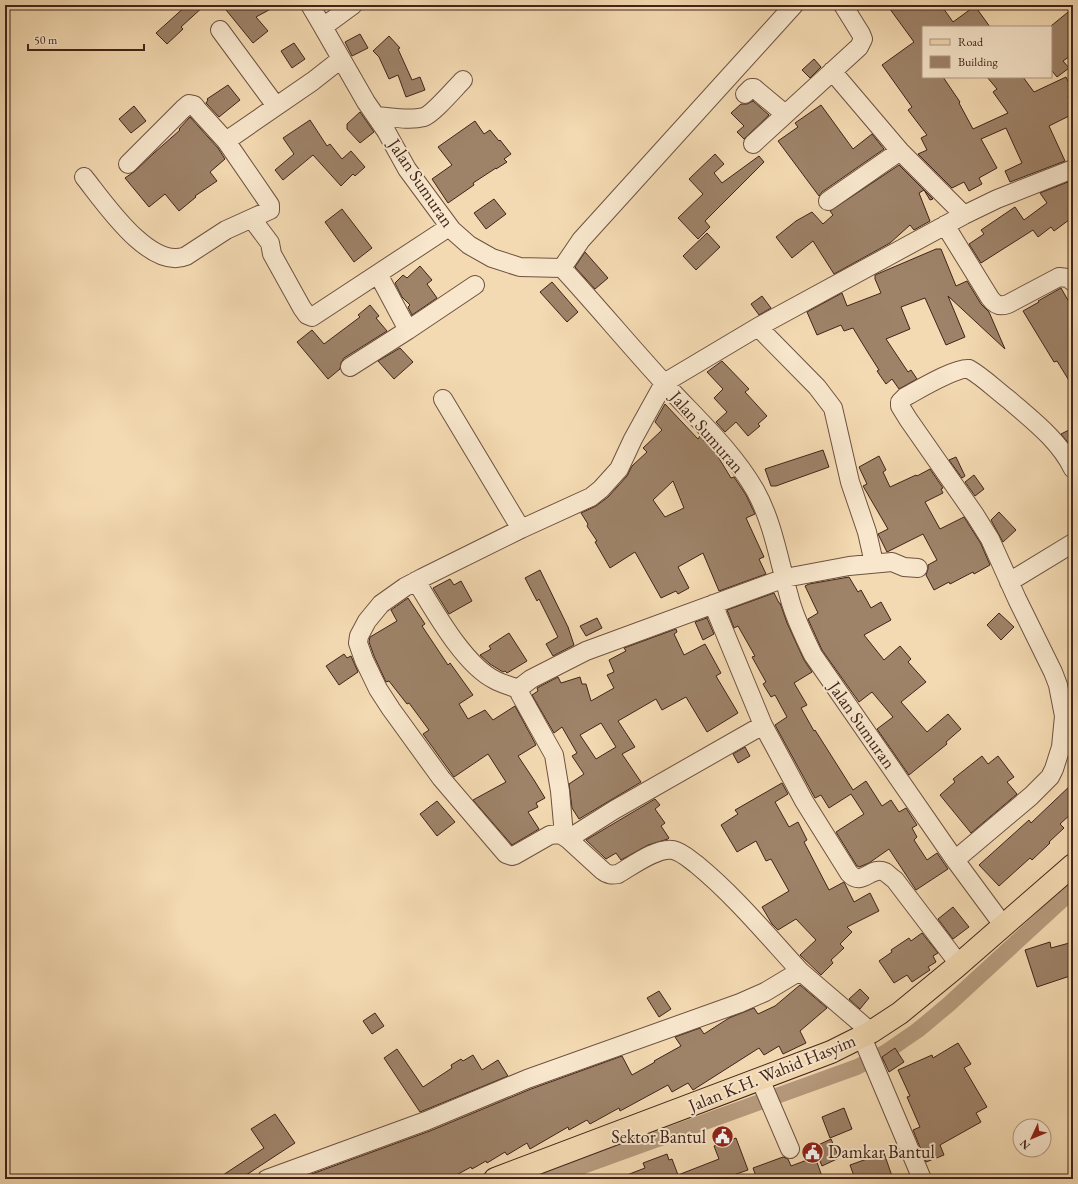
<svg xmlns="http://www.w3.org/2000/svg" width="1078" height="1184" font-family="'EB Garamond',serif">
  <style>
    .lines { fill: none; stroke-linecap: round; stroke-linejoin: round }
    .canal { stroke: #b79c7e; stroke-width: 16 }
    .building { fill: #9e8369; stroke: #41241a; fill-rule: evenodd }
    .minor-casing { stroke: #6e5240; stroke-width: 20 }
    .major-casing { stroke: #41241a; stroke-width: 24 }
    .minor { stroke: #f8e7cd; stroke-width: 18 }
    .major { stroke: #f4dab2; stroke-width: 22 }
    .labels { text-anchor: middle; stroke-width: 4; stroke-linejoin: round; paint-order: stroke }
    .street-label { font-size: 18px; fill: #41241a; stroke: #f8e7cd }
    .poi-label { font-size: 18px; fill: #41241a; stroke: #f8e7cd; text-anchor: end }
  </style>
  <rect width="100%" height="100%" fill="#f4dab2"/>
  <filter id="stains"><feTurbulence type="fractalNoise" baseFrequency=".005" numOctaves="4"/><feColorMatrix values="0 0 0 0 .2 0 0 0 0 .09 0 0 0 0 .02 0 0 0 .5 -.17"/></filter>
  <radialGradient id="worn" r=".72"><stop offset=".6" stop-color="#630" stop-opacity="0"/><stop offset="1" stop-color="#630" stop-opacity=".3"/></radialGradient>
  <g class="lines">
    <path class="canal" d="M547,1179L857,1067L886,1052L918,1030L948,1005L1073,890"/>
  </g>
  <path class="building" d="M187,5H205L181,27L183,29L167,44L156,33Z
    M222,5H278L256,17L268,31L253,43Z
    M887,5H941L953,22L975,6L990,27H923V77H943L960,102L959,103L973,129L1008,113L993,92L997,89L987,77H1023L1034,92L1066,77L1073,92V94L1068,96L1073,108V114L1049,126L1065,161L1010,182L1005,171L1022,163L1006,128L981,139L997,168L979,178L982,184L969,191L964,182L952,188L918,154L927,150L921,138L927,135L908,110L912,107L882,65L914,42Z
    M1073,8V54L1063,61L1069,68L1057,77L1052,71H1051V26Z
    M360,34L368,48L352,56L345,42Z
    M389,36L400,48L398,49L412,80L420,77L425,90L406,97L398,75L389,79L379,57L373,51Z
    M294,43L305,59L292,68L281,51Z
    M814,59L821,67L810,78L802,70Z
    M228,85L240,100L219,117L206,103L208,100L207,99Z
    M753,101L769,115L744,139L737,132L744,126L731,113L741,104H747Z
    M821,105L853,149L872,134L884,149L822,192L819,196L778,141L798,127L795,123Z
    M134,106L146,121L131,133L119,119Z
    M360,112L374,132L360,143L347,129V124Z
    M190,117L218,148L225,159L210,172L217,181L195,196L196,197L179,211L165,194L149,207L125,178L135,171L154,153L180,130L179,129Z
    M310,120L327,146L330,144L342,159L351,151L365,167L355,176L353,174L341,186L313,155L283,180L275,170L294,154L283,138Z
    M475,121L484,134L490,130L499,141L500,140L511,154L504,159L507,162L496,169V168L473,183L474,185L448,203L432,179L452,165L438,147Z
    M715,154L724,164L714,173L722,183L759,156L764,162L705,221L710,227L698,239L678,218L703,194L689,179Z
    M899,165L933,199L930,200L924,190L919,193L930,221L914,230L910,225L890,243L834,274L813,241L792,258L776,237L796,221L812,212L823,224L833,215L830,211Z
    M1073,180V217L1054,231L1051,227L1038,237L1033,230L981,263L969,244L984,234L981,230L1015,207L1024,220L1047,203L1040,193Z
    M494,199L506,214L486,229L474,213Z
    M342,209L372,248L354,262L325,222Z
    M707,233L720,247L696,270L683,256Z
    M936,249H941L956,286L967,281L981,304L989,312L1005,349L948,296L965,337L946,345L925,298L901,307L910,329L886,339L908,372L911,370L917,379L899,389L892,379L886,384L877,371L879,370L867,351L853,328L844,331L841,325L817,335L807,312L842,293L847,306L881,293L875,279V275Z
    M585,252L608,278L595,289L575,267Z
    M420,266L432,280L427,284L437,298L412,315L408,307L410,305L402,297L395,283L403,275L407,278Z
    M552,282L578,312L567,322L540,292Z
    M1061,288L1073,309V387L1057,361L1054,362L1023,311L1039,302L1038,301Z
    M762,296L771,308L759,315L751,304Z
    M370,305L379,316L376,318L387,331L344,358L341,363L340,369L328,379L297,342L312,330L324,344L360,317L358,315Z
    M400,348L413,362L394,379L378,361Z
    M722,361L749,389L745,392L767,416L758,424L760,426L748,436L736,422L725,432L716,422L727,412L714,398L723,389L707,372Z
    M665,404L698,439L700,436L717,455L731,478L734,477L746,495L755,514L746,518L764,557L759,559L766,574L719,591L703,553L678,567L689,588L678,594L676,591L661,598L635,552L610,568L595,542L597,541L587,526L588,524L581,513L596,506L608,497L627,476L632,466L647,452L643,448L662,430L655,422ZM673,481L684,508L665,517L653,500Z
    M1073,428V449L1061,434Z
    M823,450L829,467L776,486H771L765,469Z
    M879,456L886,470L883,472L890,487L916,475L917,476L930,469L943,488L941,489L943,493L925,502L940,529L964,517L981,544L990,565L974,574L973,572L950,584L949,582L934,590L926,575L928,569V565L937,560L923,534L887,552L878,534L888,529L863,486L867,484L859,467Z
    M956,457L965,476L962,478L949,460Z
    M974,475L984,489L975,496L965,482Z
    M999,512L1016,530L1003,542L991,520Z
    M540,570L568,627L574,645L553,656L546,644L558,637L539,599L537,601L525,578Z
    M849,577L858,592L861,590L871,608L881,602L891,620L864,635L884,660L900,646L911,659L908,662L926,682L901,702L927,732L948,714L961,729L946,742L947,744L909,775L877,729L893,717L872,692L859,702L822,650L808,619L818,613L805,586L809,584Z
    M450,579L454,585L461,581L472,601L449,614L433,588Z
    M774,593L779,603H780L787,623L804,660L812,672L794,683L807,705L801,708L814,731L815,730L853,790L866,781L882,806L891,800L899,812L906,808L917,825L912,828L917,837L914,840L927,860L937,853L948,869L916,890L889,849L869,863L859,867L857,866L836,832L864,814L851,794L829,808L821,795L815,798L775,725L787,717L775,695L771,697L763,684L766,682L752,657L755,656L738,626L734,628L727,610Z
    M408,598L425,624L422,626L448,665L450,663L473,695L459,704L468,719L485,710L493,720L515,706L536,745L518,756L534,780L545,798L536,803L538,807L528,812L539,829L512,845L473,800L506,782L488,754L454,777L423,734L429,730L409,703L407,704L389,681L386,682L374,656L369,642L370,637L397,621L391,610Z
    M999,613L1014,627L1001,640L987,625Z
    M597,618L602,628L586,636L580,626Z
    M707,618L714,634L703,640L695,622Z
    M676,629L677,632L674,634L684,655L705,644L721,673L716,676L738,713L707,732L686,697L662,710L656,699L618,721L635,747L622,754L641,782L579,819L572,808L569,784L584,774L572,756L577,753L562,727L554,733L532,695L538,691L537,688L558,677L561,683L580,677L582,684H586L591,701L614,688L607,675L614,672L609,660L626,651L624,648ZM601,723L616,747L596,759L580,735Z
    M509,633L527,661L507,673L505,671L503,672L490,664L480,655L491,649L489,646Z
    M344,654L347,658L351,656L358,672L339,685L326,666Z
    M745,747L750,756L738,763L733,754Z
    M982,756L988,764L998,756L1014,777L1007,782L1017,794L971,833L940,795L955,782L953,779Z
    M782,783L788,794L775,802L789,827L798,822L807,840L804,842L829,890L844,882L854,902L870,893L879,911L847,927L852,932L840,944L844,948L831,960L833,963L821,975L800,955L816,940L796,919L778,930L772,924L762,907L789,891L771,859L766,861L756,841L737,852L721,825L738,814L735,810Z
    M1073,783V812L1060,824L1064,828L1049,842L1050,843L1032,860L1030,858L999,886L979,865L1029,820L1031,823Z
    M655,799L660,805L655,809L665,823L661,826L669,838L668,839L648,845L621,860L616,853L606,859L586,840Z
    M437,801L455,822L437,836L420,814Z
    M953,907L969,927L953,939L938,919Z
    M922,933L938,953L933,956L936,962L928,967L930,970L912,982L907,975L894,983L879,961L892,952L891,950L909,938L911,941Z
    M1050,942L1051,948L1073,942V975L1037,987L1025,950Z
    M800,985L827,1008L800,1031L806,1043L783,1054L779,1046L764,1055L759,1048L693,1090L688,1083L672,1092L668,1085L620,1111L619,1108L590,1124L587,1120L569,1130L568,1127L530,1149L527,1143L507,1155L505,1152L487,1163L486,1161L472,1169L471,1167L449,1179H298L430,1131L531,1089L622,1056L632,1075L655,1062L654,1061L681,1046L675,1037L700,1028L704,1034L729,1018L754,1008L758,1014L775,1006Z
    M860,989L869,998L860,1009L849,999Z
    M659,991L671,1009L659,1017L647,998Z
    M375,1013L384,1026L372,1034L363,1021Z
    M958,1043L971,1064L964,1068L987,1107L976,1113L981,1122L940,1145L944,1155L926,1162L913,1130L920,1127L907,1097L910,1096L898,1070L932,1055L933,1058Z
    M895,1048L904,1062L889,1072L882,1057Z
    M397,1049L423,1087L452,1068L451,1065L461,1059L463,1061L473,1055L482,1070L498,1060L508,1076L420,1112L384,1058Z
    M844,1108L852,1129L830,1138L822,1117Z
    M275,1114L295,1143L240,1179H217L264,1148L251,1129Z
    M736,1138L748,1170L722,1179H620L619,1178L645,1168L643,1163L667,1154L669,1160L672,1159L678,1175L719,1159L714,1146Z
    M831,1139L839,1158L822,1166L814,1147Z
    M884,1153L893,1179H855L850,1165Z
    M783,1157L788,1159L791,1166L815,1157L823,1179H757L753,1168Z"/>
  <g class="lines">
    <defs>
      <path id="minor" d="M310,5L323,27L353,5
        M323,27L366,102L386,131L407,169L452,230L469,245L492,258L520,267L562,268C597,306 630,346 665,384C696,418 732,450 755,490C773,522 779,561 789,596C794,617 804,636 813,655L955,860L1003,925
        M220,30L276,106
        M832,71L900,151L964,215
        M745,94L751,88H754L785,114
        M376,116C391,117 409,121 424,117C433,114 455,88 463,80
        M753,144L859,47L863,39L861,34L843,5
        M128,164L183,109L189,104L194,105L197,109L226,141
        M84,177C104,202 150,271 186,256L226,230L270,210V205L226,141L313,81L341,59
        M828,201L900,151
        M252,219L270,243L272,254L302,308L307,315L312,317L449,227
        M945,225L990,298C995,305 1000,307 1008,304L1059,277L1068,278L1073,282
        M562,268L581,240L794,5
        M378,274L408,330
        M758,327L817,387L833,408L850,482L867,532L874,563
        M350,367L408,330L475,285
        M443,399L521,529
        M416,581C434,610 464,665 495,680C502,684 511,686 518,689
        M1009,582L1073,543
        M713,604L763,725L804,801L849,873C862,888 871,865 885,872C888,874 892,878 895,880L959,964
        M564,835L560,791L554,755L520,694L518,689L531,679L586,651L785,578L849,566L892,562L904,567L918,568
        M568,839L614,810L763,725
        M955,860L1031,796L1050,777L1054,769L1061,747L1064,716L1058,685L1053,672L1017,599L990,539L975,515L908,419L900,406V402L905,397C918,390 956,367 969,369C983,377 995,389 1008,399C1032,420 1059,440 1073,469
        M800,971L871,1032
        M862,1037L922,1179
        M760,1079L790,1149
        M267,1179L426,1121L527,1079L740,1003L765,992L800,971C767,935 735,896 696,864C689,859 682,852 673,850C657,847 632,866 618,874C612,875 608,875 603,871L568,839L560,834L550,835L515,855L512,856L506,854L441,778L391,709L378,689L364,660L358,643L359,636L367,621L381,604L405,587L422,578L521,529L591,497L601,489L619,469L633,439L664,383L758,327L964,215L997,199L1073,169"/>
      <path id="major" d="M495,1179L831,1052L871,1032L900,1013L956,967L1073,865"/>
    </defs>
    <use href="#minor" class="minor-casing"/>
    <use href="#major" class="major-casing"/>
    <use href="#minor" class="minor"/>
    <use href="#major" class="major"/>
  </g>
  <defs>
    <symbol id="civic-disc" viewBox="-11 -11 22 22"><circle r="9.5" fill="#8f2418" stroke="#f8e7cd"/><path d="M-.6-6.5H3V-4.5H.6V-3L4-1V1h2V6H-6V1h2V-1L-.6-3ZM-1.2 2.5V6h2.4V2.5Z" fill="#fff"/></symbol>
  </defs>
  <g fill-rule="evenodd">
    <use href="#civic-disc" x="710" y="1124" width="25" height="25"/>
    <use href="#civic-disc" x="800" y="1140" width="25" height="25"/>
  </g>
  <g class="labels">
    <g class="street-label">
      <text transform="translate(421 183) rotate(56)" y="6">Jalan Sumuran</text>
      <text transform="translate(707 432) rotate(49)" y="6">Jalan Sumuran</text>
      <text transform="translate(862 725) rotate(55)" y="6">Jalan Sumuran</text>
      <text transform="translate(772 1073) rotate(-22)" y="6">Jalan K.H. Wahid Hasyim</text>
    </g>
    <g class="poi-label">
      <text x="706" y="1143">Sektor Bantul</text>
      <text x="828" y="1158" text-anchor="start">Damkar Bantul</text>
    </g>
  </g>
  <rect width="1078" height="1184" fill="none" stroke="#f4dab2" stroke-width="20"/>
  <rect x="6" y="6" width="1066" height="1172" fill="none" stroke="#41241a" stroke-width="2"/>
  <rect x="10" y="10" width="1058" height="1164" fill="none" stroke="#41241a"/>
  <rect x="922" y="26" width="130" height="52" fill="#f8e7cd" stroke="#af9985"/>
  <rect x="930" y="39" width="20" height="6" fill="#f4dab2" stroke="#af9985"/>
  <text x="958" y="46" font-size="12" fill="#41241a">Road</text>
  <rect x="930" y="56" width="20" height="12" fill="#9e8369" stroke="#af9985"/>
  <text x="958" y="66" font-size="12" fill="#41241a">Building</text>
  <g transform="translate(1032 1138) rotate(226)"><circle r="19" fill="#f8e7cd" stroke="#af9985"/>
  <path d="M0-3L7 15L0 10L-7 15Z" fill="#8f2418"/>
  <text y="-6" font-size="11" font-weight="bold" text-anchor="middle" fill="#41241a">N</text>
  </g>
  <path d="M28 44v6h116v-6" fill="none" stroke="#41241a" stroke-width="2"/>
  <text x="34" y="44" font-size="12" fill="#41241a" stroke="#f8e7cd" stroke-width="3" paint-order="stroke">50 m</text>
  <rect width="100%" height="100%" filter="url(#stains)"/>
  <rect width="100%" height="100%" fill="url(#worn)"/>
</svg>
